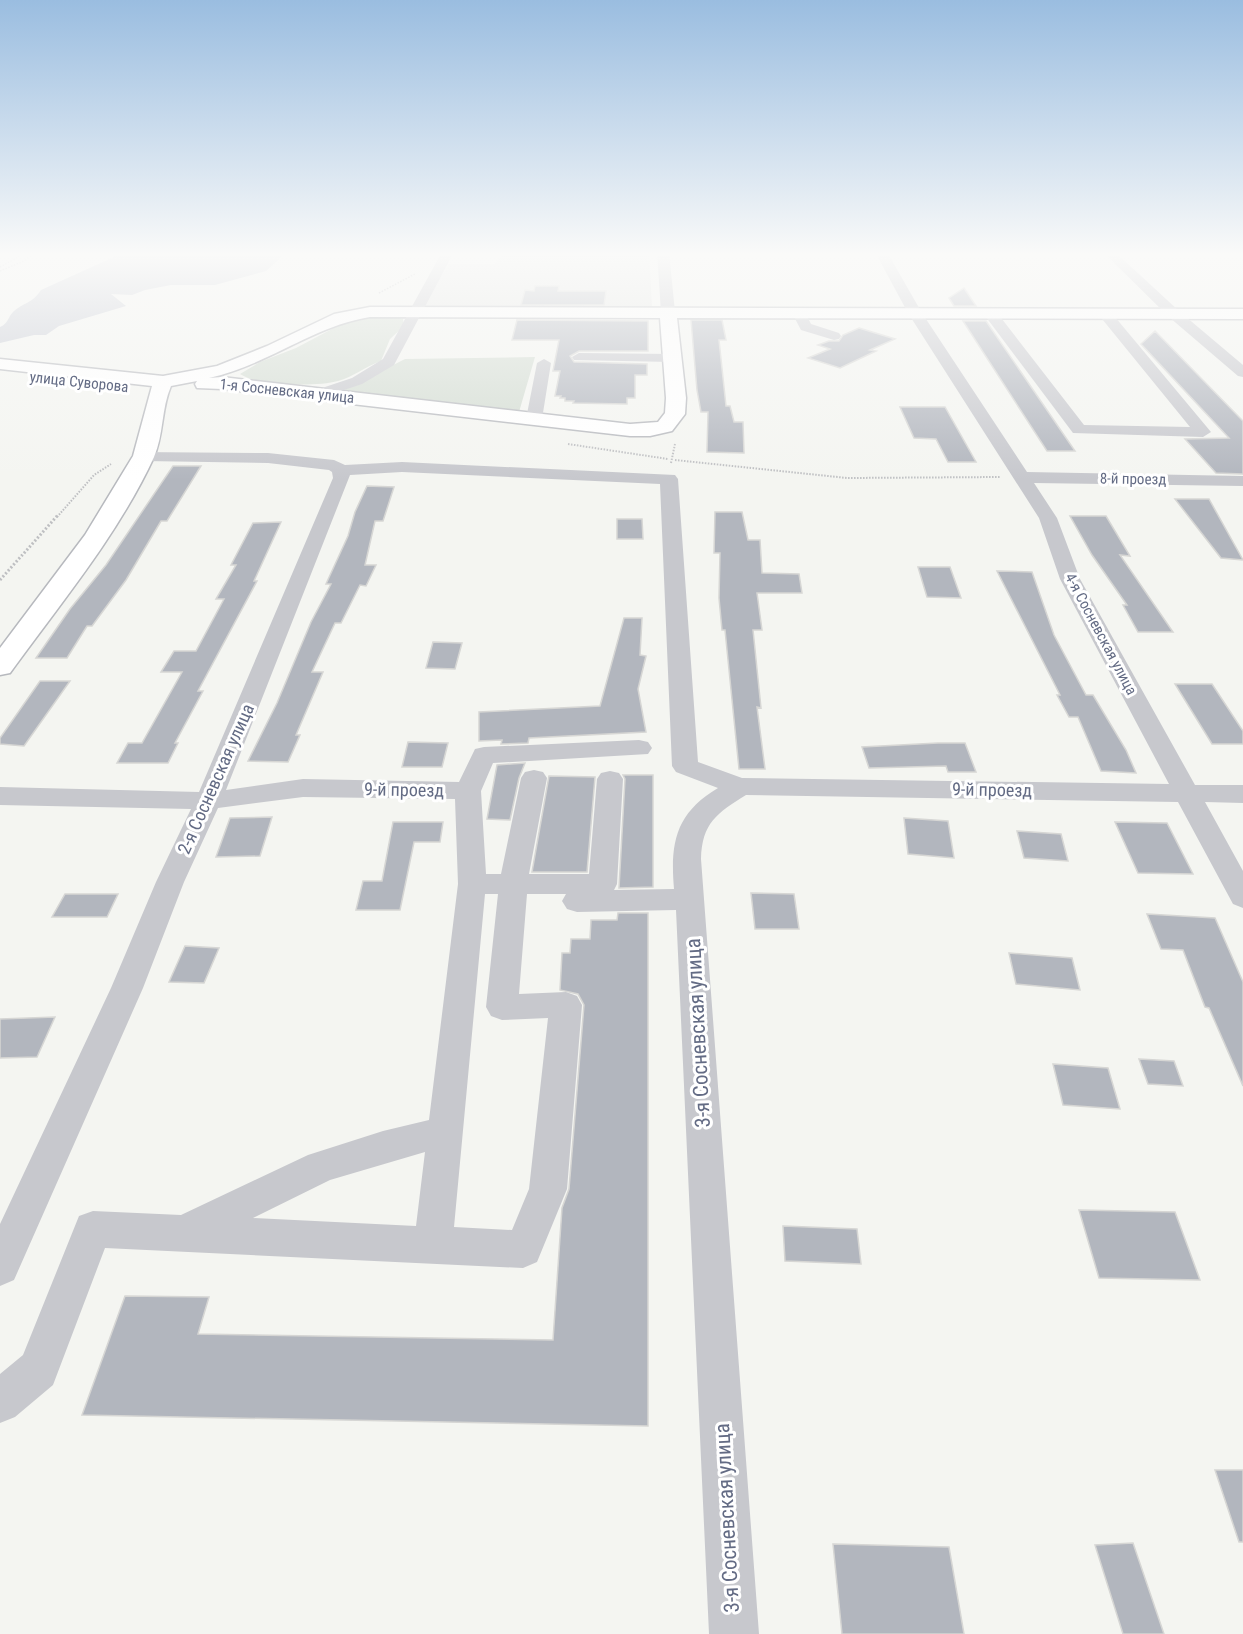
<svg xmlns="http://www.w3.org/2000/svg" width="1243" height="1634" font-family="'Roboto Condensed',sans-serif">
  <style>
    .built { fill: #e5e6e4 }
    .green { fill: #d3dcd2 }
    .water { fill: #c6cad3 }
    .building { fill: #b2b6be; stroke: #d6d6d4; stroke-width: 1.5 }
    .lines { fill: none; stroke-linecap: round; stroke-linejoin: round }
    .major-casing { stroke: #b7b9be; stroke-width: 3 }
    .path-far2 { stroke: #bebfc2; stroke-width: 1.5; stroke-dasharray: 1.5 1.5; stroke-linecap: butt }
    .path-far1 { stroke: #bebfc2; stroke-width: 2; stroke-dasharray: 1.5 1.5; stroke-linecap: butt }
    .path { stroke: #bebfc2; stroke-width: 3; stroke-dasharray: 2 2; stroke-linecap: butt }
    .minor { fill: #c7c8cd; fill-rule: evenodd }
    .major { fill: #fff; fill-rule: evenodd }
    .labels { text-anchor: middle; stroke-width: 6; stroke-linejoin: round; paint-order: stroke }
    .far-street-label { font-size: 15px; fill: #636b84; stroke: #fff }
    .street-label { font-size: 18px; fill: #636b84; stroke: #fff }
    .near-street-label { font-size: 21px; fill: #636b84; stroke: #fff }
  </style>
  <rect width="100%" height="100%" fill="#f4f5f1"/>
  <path class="built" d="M505,252H649L652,307L422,306L449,264H495Z"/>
  <path class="green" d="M384,315L403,319L404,326L390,339L381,361C366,366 353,377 338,381C316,387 258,386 240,374L260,362L296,348L349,320Z
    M535,357L519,412L342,391L405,359Z"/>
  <path class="water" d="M125,252H287L266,271L215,285H171L145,290L132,295L111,294L126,306L59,326L46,335H34L0,343V327C8,324 8,317 13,312C24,302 32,304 41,290Z"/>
  <path class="building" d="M535,286H559L558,291H606L604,305H521L525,290L534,291Z
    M964,288L976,306H954L949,298Z
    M517,320L648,321V351H579L570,356L574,362L647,364V375H635V398H627V404L573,403L574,401H565V398H560L561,396H555L560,371H553L559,340H512Z
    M691,320H722L726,340H719L726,406H730L734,422H743L744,453L707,452L708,412H701L697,390Z
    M963,321H986L1075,451H1047Z
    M859,328L895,339L870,350L876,351L840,368L808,358L830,349L818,345L829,341H839L843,335Z
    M1155,331L1243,421V474L1216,473L1185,439L1229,438L1141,344Z
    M900,407H945L976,462H948L936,439L914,438Z
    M173,466H201L167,521H161L126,580L92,626H87L67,658H36L70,609L106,565Z
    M367,486L394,487L383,521H375L365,565H376L366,586L360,585L341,623H335L312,672H323L296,735H300L288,762L248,761L277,703L311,622L331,584H326L348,536L355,512Z
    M1175,499H1209L1243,560L1221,558Z
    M715,512H742L748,540H760L762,573L799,574L802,593H757L762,630H753L761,708L757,707L765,769H739L725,630H722L719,598L720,553H714Z
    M1070,516H1106L1130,556L1120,555L1173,632H1138L1123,605H1127L1092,555Z
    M617,519H642L643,539H617Z
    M281,522L254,581H257L198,691H203L175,743H178L168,763H117L128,743H142L182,672H161L174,651H196L224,599H216L236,565H231L253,523Z
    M918,567H950L961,598L927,597Z
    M997,571L1032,572L1054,635L1086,695H1093L1126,750L1136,773L1101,771L1078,717H1069L1057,695H1060Z
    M624,618H642L640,655L646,656L638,689L646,732L529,738L528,743L501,744L502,740L479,741V712L600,706Z
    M433,642L462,643L455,669L426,668Z
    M40,681H70L24,746L0,744V738Z
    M1175,684H1212L1243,731V744H1212Z
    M408,742L448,743L442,767H402Z
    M938,743H965L976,772H948L946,766L869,768L862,747Z
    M525,763L519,778L510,820L487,819L497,765Z
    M623,775H653V887L619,888L625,779Z
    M549,776L595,777L587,872H532Z
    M272,817L260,856L216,857L230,818Z
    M904,818L948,821L954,858L908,854Z
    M393,822H443L440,842H414L400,910H356L363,881H382Z
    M1115,822L1167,823L1193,874L1138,873Z
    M1017,831L1061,834L1068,861L1024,858Z
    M751,893L794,894L799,929H755Z
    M65,894H118L107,917H52Z
    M618,913H648V1426L82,1415L125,1296L209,1297L198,1334L553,1340L562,1208L569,1189L584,1005L578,994L560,990L562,953H570L571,939H590L591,920H617Z
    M1147,914L1215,918L1243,982V1086L1209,1008L1205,1007L1183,950L1161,949Z
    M185,946L219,948L204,983L169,982Z
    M1009,953L1072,958L1080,990L1016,984Z
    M55,1017L37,1057L0,1058V1019Z
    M1139,1059L1174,1061L1183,1086L1148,1084Z
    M1053,1064L1108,1068L1120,1109L1063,1105Z
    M1079,1210L1175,1212L1200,1280L1099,1278Z
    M783,1226L857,1229L861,1264L785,1261Z
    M1215,1470H1243V1542H1239Z
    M1133,1543L1164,1634H1123L1095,1545Z
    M833,1544L949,1547L964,1634H842Z"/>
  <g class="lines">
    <defs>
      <path id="major" d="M370,307L1243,309V319L677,318L686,398L685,414L672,431L650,436H630L222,389L197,388L195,384L197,381L171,386C161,409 164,434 154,457C118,535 60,604 10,673L0,675V648L85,535L133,456L152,386L0,369V359L163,376L217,366L267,346L334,314ZM370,317L660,318L666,398L665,413L658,422L630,424L222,377L209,378C266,366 313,326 370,317Z"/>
    </defs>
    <use href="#major" class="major-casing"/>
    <path class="path-far2" d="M0,267L27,252
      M0,271L26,260L34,252
      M379,293L415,274"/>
    <path class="path-far1" d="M568,444L668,459
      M675,460L847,478L1000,477
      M671,463L675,444
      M57,517L94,475L111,464"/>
    <path class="path" d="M0,580L58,515"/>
    <path class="minor" d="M442,252H454L394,365L362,384L323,397H313L310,394L313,391L352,378L383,359Z
      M657,252H669L675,312L668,316L661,312Z
      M875,252H887L922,313L1027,472L1243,476V486L1034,483L1057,518L1080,579L1195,785H1243V803L1205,802L1243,871V908L1233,904L1178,802L746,795C717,813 702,823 701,859L759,1634H709L676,910L577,912L567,909L562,901L566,894H527L519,994L566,992L577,996L582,1005L567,1189L537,1262L523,1268L105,1248L53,1385L15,1417L0,1423V1374L23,1355L79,1216L93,1211L181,1215L308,1155L383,1131L429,1120L458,884L455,799L303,797L218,808L184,882L143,988L14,1280L0,1286V1224L111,988L156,882L191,809L0,805V787L199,792L333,478L332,472L329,470L268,463L144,461L138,460L135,456L138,452L268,453L334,460L345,465L402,462L675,475L678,479L698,762L742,778L1169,784L1060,579L1039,518L908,313ZM402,472L660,484L672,766L676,772L718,788C676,813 670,842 674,889L614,890L617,884L623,779L619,773L610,771L601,773L597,779L589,874H529L547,778L543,772L534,770L525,772L521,778L501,874H486L481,791L493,763L648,754L652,748L648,742L639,740L484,747L475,749L459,782L303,779L226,790L350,475ZM485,894H498L486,1007L491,1016L502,1020L548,1018L529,1189L512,1230L454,1227ZM425,1152L416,1226L253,1218L330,1180Z
      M1103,252H1115L1179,311L1243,365V377L1238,376L1169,317Z
      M799,309L804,310L811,324L839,333L841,336L839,339L834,340L801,330L792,313Z
      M990,309L995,310L1084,425L1190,427L1098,314L1100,311H1110L1211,432L1203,437L1073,433L983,313Z
      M579,353L672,354L679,358L672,362L574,360L572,357Z
      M544,359L551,363L542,419L534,424L526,419L537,363Z"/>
    <use href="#major" class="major"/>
  </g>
  <linearGradient id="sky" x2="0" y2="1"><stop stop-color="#9abde0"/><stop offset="0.53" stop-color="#fafaf9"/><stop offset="1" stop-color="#fafaf9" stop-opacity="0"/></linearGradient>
  <rect width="1243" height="480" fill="url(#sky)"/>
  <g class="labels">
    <g class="far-street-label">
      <text transform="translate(79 382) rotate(6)" y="5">улица Суворова</text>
      <text transform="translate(287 391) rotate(6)" y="5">1-я Сосневская улица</text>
      <text transform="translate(1133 479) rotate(1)" y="5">8-й проезд</text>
      <text transform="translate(1101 634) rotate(62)" y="5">4-я Сосневская улица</text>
    </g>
    <g class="street-label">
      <text transform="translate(216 779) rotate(-66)" y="6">2-я Сосневская улица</text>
      <text transform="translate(404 790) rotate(1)" y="6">9-й проезд</text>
      <text transform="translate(992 790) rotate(1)" y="6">9-й проезд</text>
    </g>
    <g class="near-street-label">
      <text transform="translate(698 1033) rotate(-93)" y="7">3-я Сосневская улица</text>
      <text transform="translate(727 1518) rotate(-93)" y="7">3-я Сосневская улица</text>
    </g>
  </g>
</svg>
